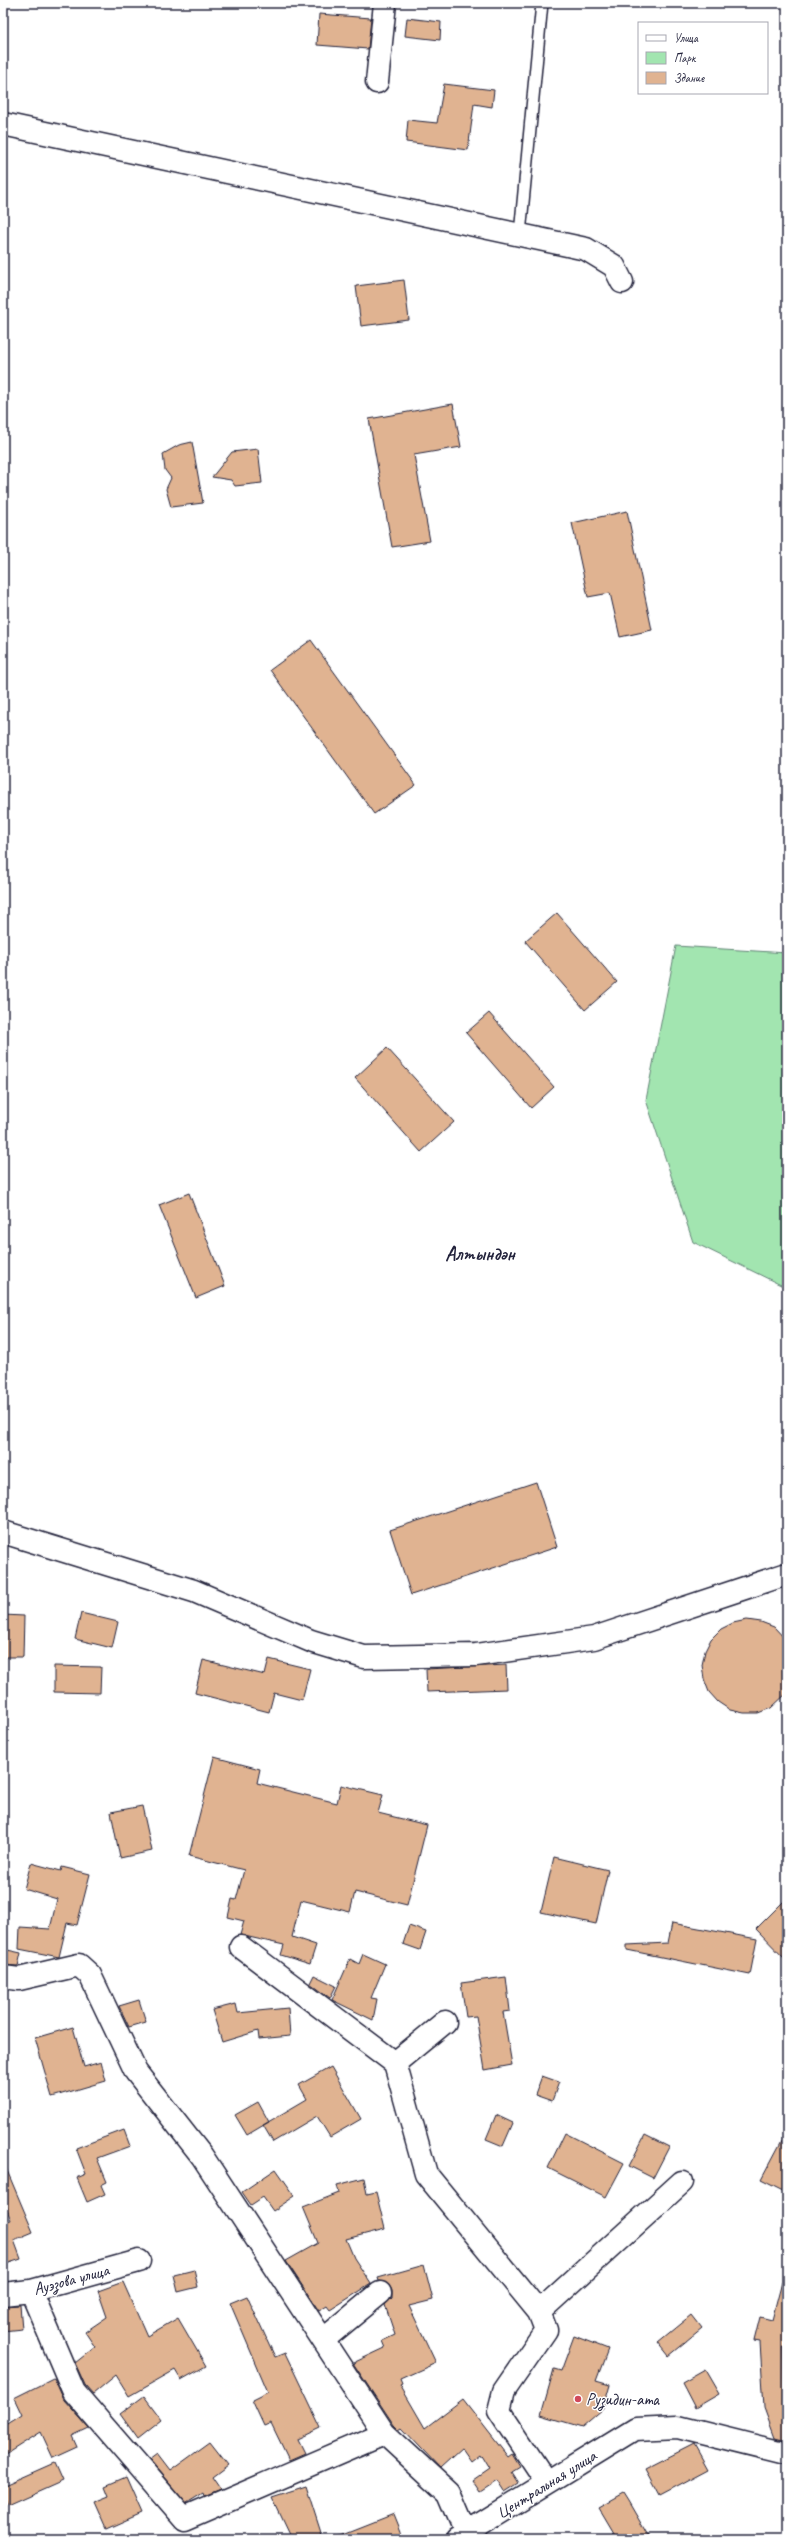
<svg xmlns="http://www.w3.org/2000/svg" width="790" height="2542" font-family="Caveat,sans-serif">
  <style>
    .green { fill: #a2e5b0; stroke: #628476 }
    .building { fill: #e0b391; stroke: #22223b }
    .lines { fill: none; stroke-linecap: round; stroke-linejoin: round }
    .lane-casing { stroke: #22223b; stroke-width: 14 }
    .street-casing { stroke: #22223b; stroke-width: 25 }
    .lane { stroke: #fff; stroke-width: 11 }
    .street { stroke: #fff; stroke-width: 22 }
    .poi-dot { fill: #d1495b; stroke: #fff; stroke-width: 1.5 }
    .labels { text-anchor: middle; stroke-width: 3; stroke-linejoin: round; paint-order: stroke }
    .street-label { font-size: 17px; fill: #22223b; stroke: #fff }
    .poi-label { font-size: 17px; fill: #22223b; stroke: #fff; text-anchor: start }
    .quarter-label { font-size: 19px; font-weight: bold; fill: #22223b; stroke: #fff }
  </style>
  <rect width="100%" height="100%" fill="#fff"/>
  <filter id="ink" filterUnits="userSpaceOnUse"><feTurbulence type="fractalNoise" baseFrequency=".025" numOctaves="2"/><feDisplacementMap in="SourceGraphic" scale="8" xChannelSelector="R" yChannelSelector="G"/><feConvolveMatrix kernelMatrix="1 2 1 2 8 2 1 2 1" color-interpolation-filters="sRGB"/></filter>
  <g filter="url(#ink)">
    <path class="green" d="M676,946L787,953V1288L693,1242L646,1100Z"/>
    <path class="building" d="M319,14L371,18L368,49L317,45Z
      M407,18L441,22L440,40L405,36Z
      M444,84L494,90L492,107L474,104L468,150L406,142L408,120L437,123Z
      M404,280L409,320L361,326L356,286Z
      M453,404L461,447L414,455L430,541L392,547L369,419Z
      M192,442L203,503L171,507L166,489L171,478L165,470L163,454L179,445Z
      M258,449L262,483L235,486L231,480L212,477L232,452Z
      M627,511L652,630L620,637L610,593L588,597L572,523Z
      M311,640L416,785L374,814L270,670Z
      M557,913L617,982L585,1010L525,941Z
      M489,1013L554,1087L531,1108L466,1033Z
      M387,1048L454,1122L421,1152L355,1078Z
      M189,1193L225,1286L196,1298L159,1205Z
      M536,1482L557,1547L411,1595L390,1530Z
      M81,1613L118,1622L112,1648L75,1639Z
      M3,1615L24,1616L23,1657H3Z
      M747,1620L761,1622L774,1627L787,1641V1693L771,1708L758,1713H744L730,1710L718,1702L709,1692L704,1679L702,1665L705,1651L711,1639L721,1629L733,1623Z
      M269,1659L310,1669L302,1700L274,1693L269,1712L195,1693L203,1660L265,1675Z
      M506,1665L507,1689L427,1692L426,1669Z
      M54,1666L101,1667L100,1693L54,1692Z
      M214,1757L260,1769L257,1783L337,1803L341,1785L383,1795L378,1813L427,1825L407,1905L355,1892L350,1912L301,1900L292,1937L316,1945L310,1964L281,1955L284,1945L240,1935L244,1921L228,1917L232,1899L236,1900L244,1870L189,1856Z
      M142,1806L152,1851L120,1858L111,1812Z
      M554,1857L608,1870L596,1924L541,1912Z
      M31,1863L61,1871L62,1867L90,1874L77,1925L67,1923L59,1957L19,1949L20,1927L50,1929L57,1899L24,1889Z
      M787,1898V1961L756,1929Z
      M672,1923L757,1939L750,1975L627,1950V1945L668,1943Z
      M409,1926L426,1932L420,1950L403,1944Z
      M3,1949L21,1953L18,1966L3,1965Z
      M363,1954L385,1964L371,1998L377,1999L373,2020L332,2000L350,1959L359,1964Z
      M314,1975L336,1986L330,1998L310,1983Z
      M506,1977L510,2011L503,2012L512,2065L485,2070L476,2016L466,2017L461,1983Z
      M139,2000L146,2022L129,2027L119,2006Z
      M236,2004L238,2013L288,2008L290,2036L259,2039L258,2031L222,2042L212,2010Z
      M73,2027L84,2067L101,2062L106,2081L52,2097L35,2038Z
      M331,2067L361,2119L330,2137L317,2116L273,2142L263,2125L307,2099L299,2085Z
      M542,2076L559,2082L552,2101L535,2095Z
      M258,2102L269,2122L247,2135L235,2115Z
      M496,2115L513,2123L503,2146L486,2139Z
      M124,2130L130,2146L97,2158L107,2182L101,2185L105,2194L87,2202L77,2178L86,2174L76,2148Z
      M787,2131V2193L761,2180Z
      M565,2133L624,2163L606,2197L548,2168Z
      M645,2135L669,2147L653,2178L629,2166Z
      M3,2161L33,2232L14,2240L21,2259L3,2265V2216L7,2221L11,2220L3,2200Z
      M276,2169L295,2196L273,2211L263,2197L251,2205L242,2192Z
      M364,2178L367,2194L376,2192L385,2229L346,2239L354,2258L371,2284L330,2310L327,2306L319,2311L286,2261L318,2243L303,2207L339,2193L337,2185Z
      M424,2265L433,2300L409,2306L436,2363L400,2379L402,2384L400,2385L425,2428L463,2399L508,2457L512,2454L520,2467L512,2472L519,2483L505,2492L498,2481L481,2492L473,2480L489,2469L480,2454L471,2461L462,2448L440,2468L402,2428L399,2430L394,2425L353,2363L385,2348L382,2341L395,2335L385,2305L392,2298V2291L389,2285L379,2281L378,2278Z
      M194,2270L198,2287L178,2292L174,2275Z
      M123,2282L147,2336L178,2318L206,2366L181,2380L175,2370L129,2396L116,2375L93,2394L85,2385L75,2363L95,2347L85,2332L107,2317L98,2291Z
      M782,2282L787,2283V2349L783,2348L785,2397L787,2396V2441L775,2438L764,2408L760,2342L754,2341L760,2317L772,2320Z
      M247,2296L275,2357L285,2353L321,2428L298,2439L305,2453L289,2460L271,2423L264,2426L252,2400L268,2392L230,2303Z
      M20,2305L22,2329L3,2331V2306Z
      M691,2315L702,2329L669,2356L658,2342Z
      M574,2336L608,2349L596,2381L610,2385L603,2409L582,2427L541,2415L554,2369L561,2371Z
      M705,2370L719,2394L695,2408L682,2383Z
      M54,2378L64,2400L89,2428L72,2436L77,2447L53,2458L41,2432L3,2456V2427L22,2415L14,2398Z
      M144,2396L162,2420L138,2439L120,2414Z
      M210,2442L228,2465L212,2477L221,2490L204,2497L203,2494L187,2504L149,2460L157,2454L170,2471Z
      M694,2444L708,2469L659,2495L645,2469Z
      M55,2463L63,2481L7,2506L3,2497V2486Z
      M126,2477L142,2513L106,2529L94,2502L109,2496L105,2486Z
      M306,2486L323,2539H292L272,2497Z
      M623,2493L628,2501L650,2539H617L598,2507Z
      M394,2514L404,2539H334L333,2538Z"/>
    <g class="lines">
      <defs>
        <path id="lane" d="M520,234L542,3"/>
        <path id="street" d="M377,82L385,3
          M3,124L586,249L614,266L622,282
          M3,1532L194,1591L311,1641L364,1657L476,1655L594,1638L787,1574
          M241,1947L395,2063
          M3,1977L19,1979L79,1965L90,1975L136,2072L202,2156L384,2433L449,2493L466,2533
          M445,2022L395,2063L426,2174L539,2312L546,2330L504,2391L499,2411L547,2483
          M31,2291L74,2392L184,2519L384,2433
          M3,2294L31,2291L139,2261
          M539,2312L682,2182
          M323,2340L380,2293
          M456,2539L635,2429L678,2427L787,2454"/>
      </defs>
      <use href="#lane" class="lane-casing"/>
      <use href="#street" class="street-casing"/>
      <use href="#lane" class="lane"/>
      <use href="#street" class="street"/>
    </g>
  </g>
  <circle class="poi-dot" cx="578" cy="2399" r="4"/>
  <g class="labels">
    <g class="street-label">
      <text transform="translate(71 2279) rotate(-15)" y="6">Ауэзова улица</text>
      <text transform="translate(546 2484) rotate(-32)" y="6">Центральная улица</text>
    </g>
    <g class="poi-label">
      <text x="586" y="2405">Рузидин-ата</text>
    </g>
    <g class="quarter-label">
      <text x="480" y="1260">Алтындән</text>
    </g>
  </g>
  <rect width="790" height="2542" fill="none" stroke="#fff" stroke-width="16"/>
  <rect x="8" y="8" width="774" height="2526" fill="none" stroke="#22223b" stroke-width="1.5" filter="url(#ink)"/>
  <rect x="638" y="22" width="130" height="72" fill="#ffffff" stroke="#a7a7b1"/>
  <rect x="646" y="35" width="20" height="6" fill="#ffffff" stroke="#a7a7b1"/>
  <text x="674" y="42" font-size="12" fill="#22223b">Улица</text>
  <rect x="646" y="52" width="20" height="12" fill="#a2e5b0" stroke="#a7a7b1"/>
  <text x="674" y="62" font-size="12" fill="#22223b">Парк</text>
  <rect x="646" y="72" width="20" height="12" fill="#e0b391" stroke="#a7a7b1"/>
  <text x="674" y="82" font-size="12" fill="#22223b">Здание</text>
</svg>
